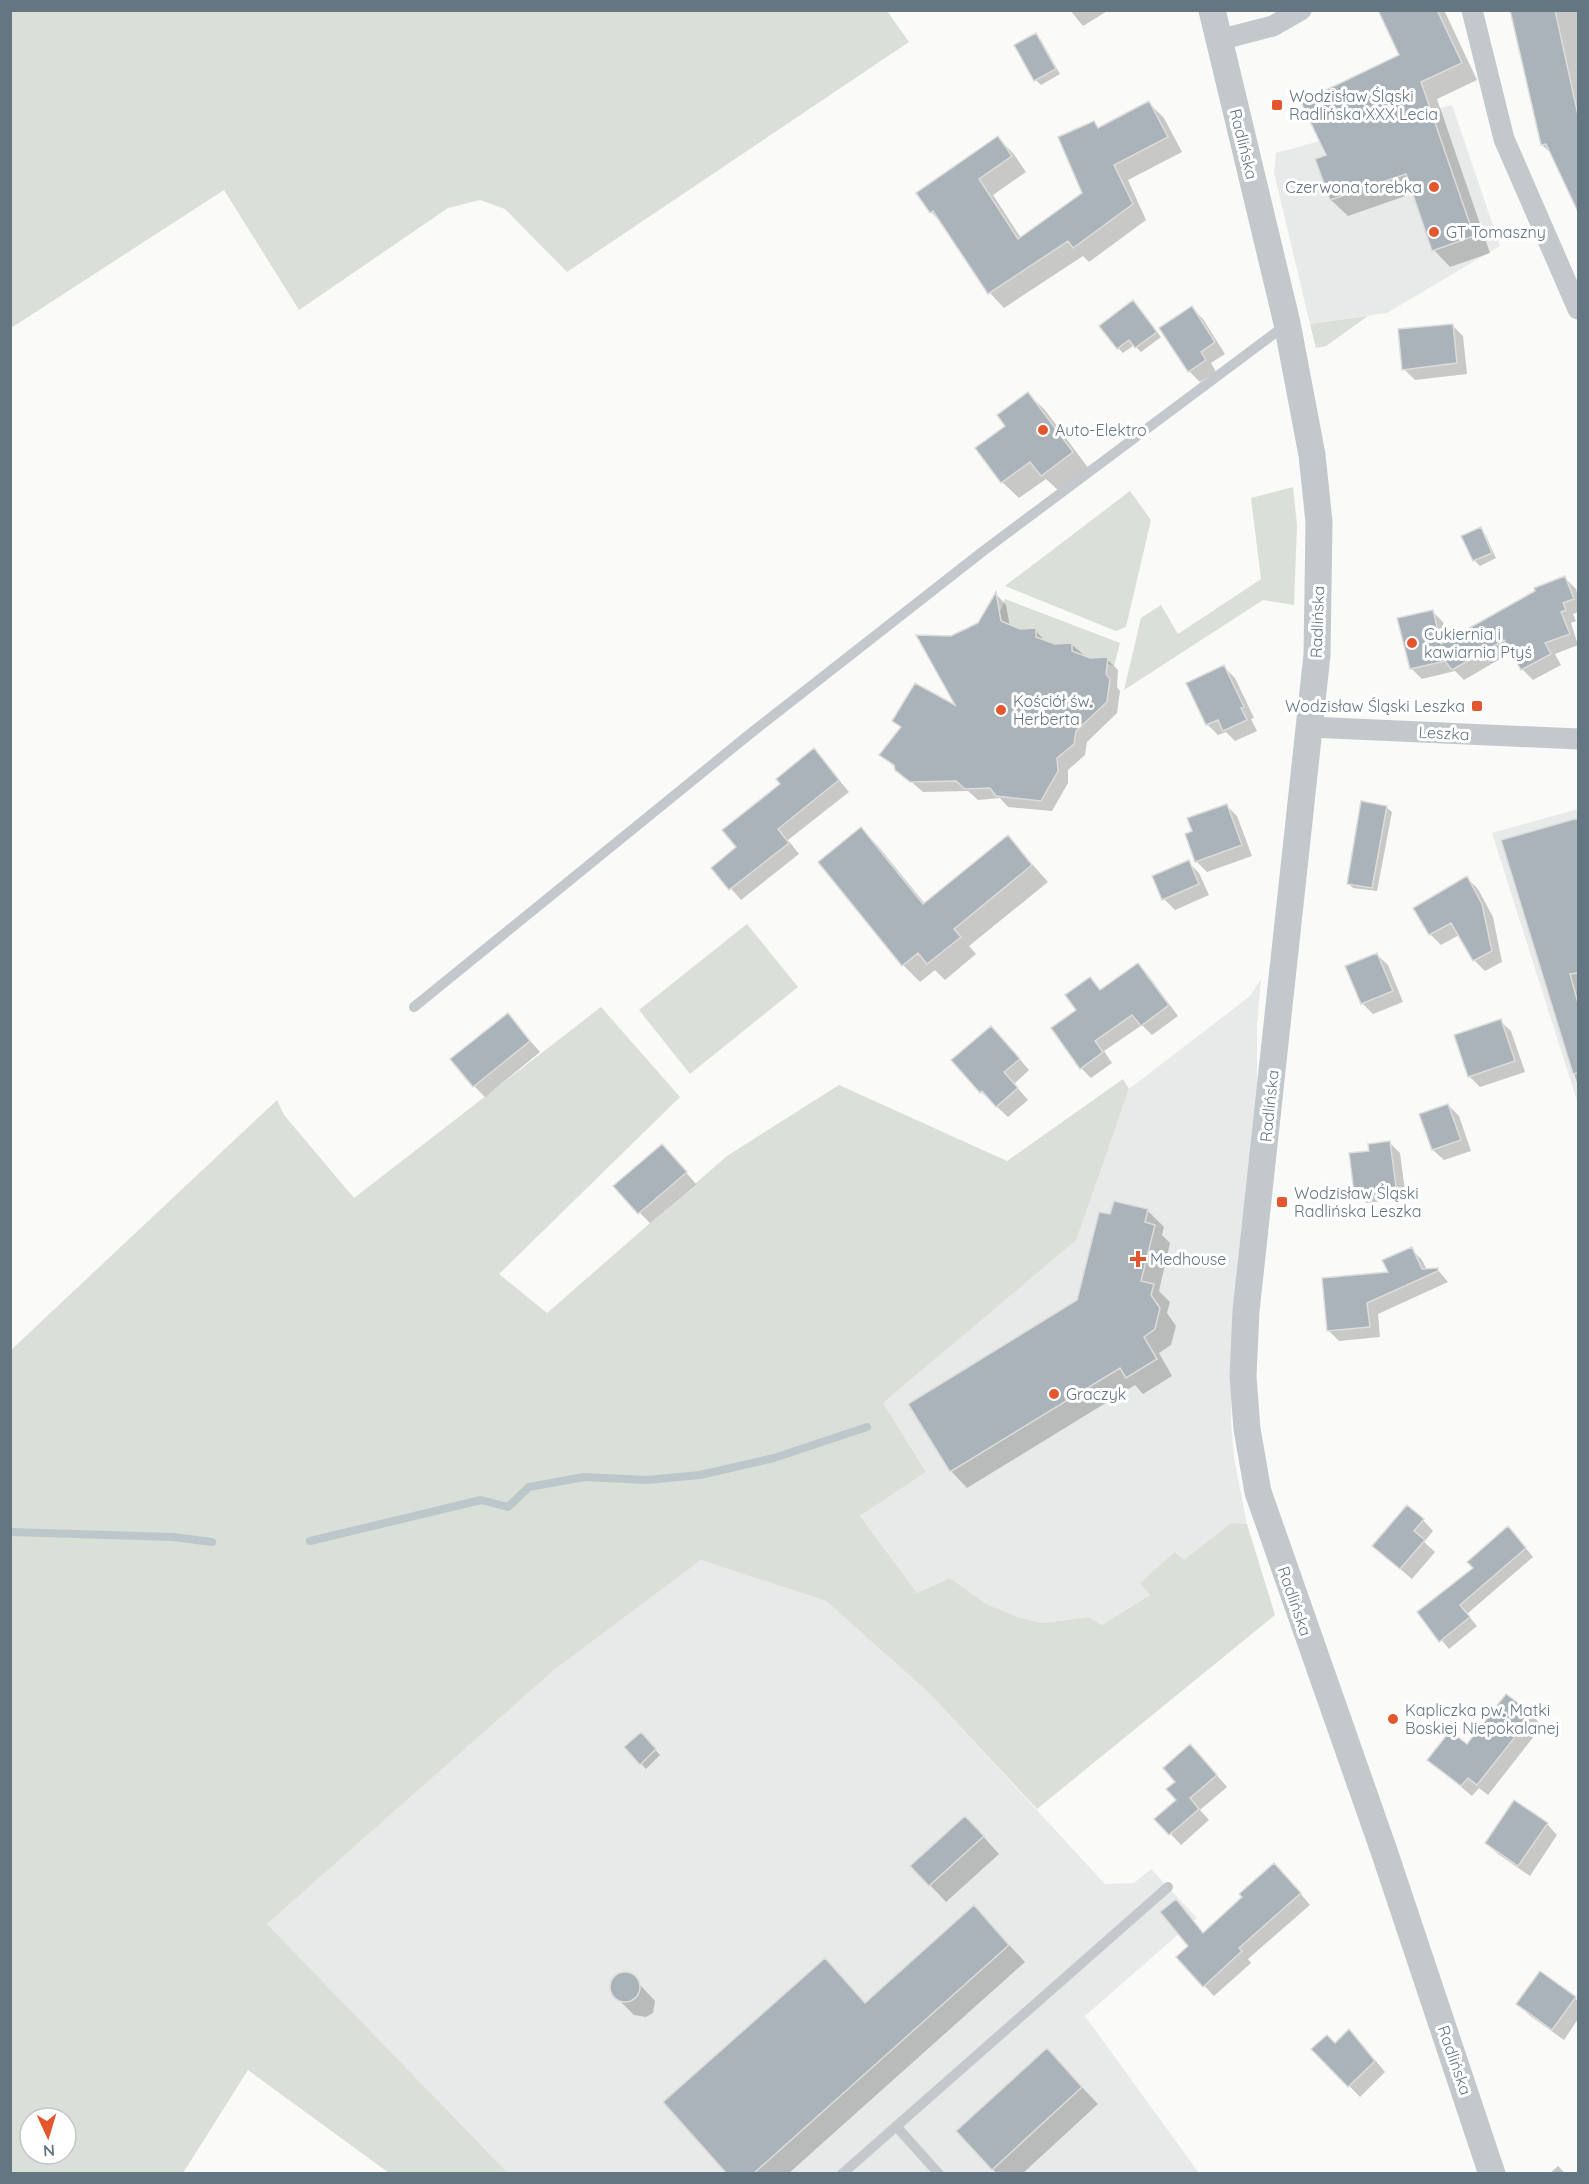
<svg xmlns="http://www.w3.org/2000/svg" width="1589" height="2184" font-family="Quicksand,sans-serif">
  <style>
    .built { fill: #e8e9e9 }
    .green { fill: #dadfd7; fill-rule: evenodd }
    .shadow { fill: #0003 }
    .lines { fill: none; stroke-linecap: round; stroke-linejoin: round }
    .stream { stroke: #bbc7cb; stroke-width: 8 }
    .building { fill: #aab3b9; stroke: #dcdcda; stroke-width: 1.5 }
    .service { stroke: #c3c8cc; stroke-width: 10 }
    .minor { stroke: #c3c8cc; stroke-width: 21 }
    .tertiary { stroke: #c3c8cc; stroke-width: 27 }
    .poi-dot { fill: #e4572e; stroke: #fff; stroke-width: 2 }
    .labels { text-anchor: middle; stroke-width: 6; stroke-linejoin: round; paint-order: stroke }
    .poi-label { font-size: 16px; fill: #657683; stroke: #fff; text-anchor: start }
    .street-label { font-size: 16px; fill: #657683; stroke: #fff }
  </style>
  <rect width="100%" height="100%" fill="#fafaf8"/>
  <path class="built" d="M1452,105L1500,246L1387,313L1310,324L1274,173L1276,153Z
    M1578,809V1104L1492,833Z
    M1261,979L1257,1025V1084L1234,1298L1231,1421L1234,1458L1247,1524L1231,1523L1183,1561L1176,1552L1140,1583L1150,1595L1102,1625L1087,1617L1042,1623L1018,1617L986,1604L950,1578L917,1593L860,1516L926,1472L883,1403L1075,1240L1129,1089L1250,996Z
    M701,1560L826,1601L927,1691L1105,1884L1134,1883L1151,1869L1197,1918L1085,2016L1199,2173H508L267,1924L554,1670Z"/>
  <path class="green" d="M887,11L909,42L567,272L505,209L480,200L448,208L299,310L224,190L11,328V11Z
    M1368,316L1326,346L1316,348L1310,324Z
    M1293,487L1297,525L1294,605L1263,600L1124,690L1141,618L1161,605L1178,634L1261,579L1251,498Z
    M1130,491L1151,520L1126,627L1116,631L1005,586Z
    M1005,599L1120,643L1114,666L1072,651V643H1067V649L1036,637V628L1032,634L1001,621L1000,613Z
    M747,924L798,987L690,1074L639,1010Z
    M601,1007L680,1097L499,1274L547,1313L727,1156L839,1085L1007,1161L1123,1079L1129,1089L1076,1240L883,1403L926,1472L860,1516L917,1593L950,1578L986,1604L1018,1617L1042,1623L1088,1617L1102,1625L1150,1595L1140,1583L1175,1552L1184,1560L1231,1523L1247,1524L1275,1615L1037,1809L927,1691L826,1601L701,1560L554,1670L267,1924L508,2173H389L248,2070L183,2173H11V1350L277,1100L284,1115L354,1198ZM30,2118H66V2154H30Z"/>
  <path class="shadow" d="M1070,10H1109L1083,26Z
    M1380,10H1444L1477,80L1437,99L1490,253L1450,267L1434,250L1414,193L1348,216L1331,200L1328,156L1401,56Z
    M1512,10H1578V208L1553,155L1542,145Z
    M1036,35L1041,40L1060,74L1041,85L1036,80L1016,46Z
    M1149,103L1164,118L1182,152L1128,180L1146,220L1089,262L1083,256L1004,308L990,293L945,226L931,212L998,138L1013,153L1026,172L993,195L1021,238L1084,194L1094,122L1100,129Z
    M1137,307L1161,337L1141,352L1134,345L1123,353L1118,348Z
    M1192,308L1203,319L1225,354L1211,363L1216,372L1200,382L1189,371Z
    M1452,325L1463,336L1467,374L1415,380L1404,369Z
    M1028,394L1045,410L1089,469L1059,491L1046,479L1019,498L1002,482L1007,427Z
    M1480,529L1485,534L1496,558L1480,566L1475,561L1463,537Z
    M1565,578L1576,589L1578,596V612L1573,614L1576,621L1571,623L1578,645L1555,654L1561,665L1533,680L1522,669L1512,652L1464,680L1455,671L1422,679L1411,668L1432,611L1443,622L1448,641Z
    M996,594L1006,605L1010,627L1020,631L1035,630L1046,642L1055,646L1071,644L1090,660L1107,659L1118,670L1117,687L1120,691L1117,713L1087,742L1085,755L1068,770V783L1052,811L1008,807L1000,798L978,800L968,791L923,792L881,755L902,728L894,721L958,709L951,637L979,624Z
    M1224,667L1235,678L1254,718L1251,719L1257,731L1235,741L1226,732L1218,735L1207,724Z
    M814,750L849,792L788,840L799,854L741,900L713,868L738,848L782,784Z
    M1226,805L1237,816L1252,856L1207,872L1196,861L1194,832Z
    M1386,807L1392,812L1377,891L1353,888L1348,883Z
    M1578,819V1086L1503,841Z
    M861,829L878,846L925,904L1008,837L1048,882L969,946L976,954L945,980L935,970L920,982L903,965L820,862Z
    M1188,862L1199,873L1209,895L1175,910L1164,899Z
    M1467,878L1478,889L1493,917L1502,962L1485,971L1474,960L1459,935L1441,945L1430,934Z
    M1377,955L1388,965L1403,1002L1373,1014L1362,1003Z
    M1138,965L1148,975L1178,1016L1152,1035L1142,1025L1104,1051L1112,1063L1091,1078L1081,1068L1053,1028L1078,1010L1090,979L1101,991Z
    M507,1015L540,1052L485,1097L474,1086Z
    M1500,1021L1511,1031L1525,1072L1480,1087L1469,1076Z
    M1002,1039L1029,1070L1014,1084L1028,1100L1008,1117L981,1092Z
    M1448,1105L1459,1116L1471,1151L1444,1160L1433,1150Z
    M1389,1142L1400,1153L1406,1198L1367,1203L1356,1192Z
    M672,1156L696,1184L650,1223L639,1212Z
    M1147,1210L1164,1227L1162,1235L1170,1243L1159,1291L1170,1302L1167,1313L1176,1326L1171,1345L1159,1353L1172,1376L1143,1394L1135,1385L967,1488L951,1471L1078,1301L1112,1216Z
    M1411,1249L1422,1260L1427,1270L1437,1269L1448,1282L1378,1314L1380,1337L1339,1341L1328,1330L1390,1274Z
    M1423,1520L1433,1531L1424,1542L1435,1552L1412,1579L1385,1556Z
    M1516,1536L1533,1557L1467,1614L1477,1626L1449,1649L1419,1612Z
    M1532,1715L1542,1726L1488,1795L1479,1788L1472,1796L1429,1760L1467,1747Z
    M641,1734L660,1755L646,1769L626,1747Z
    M1201,1757L1227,1787L1200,1810L1209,1820L1181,1845L1157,1819L1178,1800Z
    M1547,1824L1557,1835L1530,1876L1498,1854L1487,1843Z
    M982,1835L999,1854L946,1902L912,1866Z
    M1285,1875L1310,1905L1248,1959L1251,1963L1214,1996L1178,1958L1190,1946L1186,1911L1204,1934Z
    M990,1924L1025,1962L788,2174H729L825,1960L866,2004Z
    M621,1974H630L655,2001L653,2013L646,2017L634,2015L617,1998L612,1986L615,1978Z
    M1575,1998L1578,2002V2019L1564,2040L1529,2015L1518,2004Z
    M1360,2042L1385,2072L1360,2097L1314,2049Z
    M1047,2050L1098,2104L1022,2174H997L958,2131Z
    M1558,2166L1566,2174H1549Z"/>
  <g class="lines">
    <path class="stream" d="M10,1532L173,1537L212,1542
      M310,1541L481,1500L508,1507L529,1487L584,1477L647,1480L700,1475L774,1458L867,1427"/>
  </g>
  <path class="building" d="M1378,10H1437L1462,63L1421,82L1474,236L1432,251L1406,174L1330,200L1315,159L1326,155L1301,102L1399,55Z
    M1510,10H1555L1578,115V212L1546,144L1541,145Z
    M1036,33L1056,69L1034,81L1014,45Z
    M1149,101L1168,137L1114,165L1133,204L1073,248L1068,241L988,294L933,211L930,213L916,193L998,136L1012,156L979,179L1018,239L1082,193L1058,137L1094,121L1098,128Z
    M1133,300L1157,332L1135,348L1129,340L1117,349L1099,326Z
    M1192,306L1215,342L1201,352L1206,360L1188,372L1159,328Z
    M1453,324L1457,363L1402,370L1398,329Z
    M1028,392L1073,452L1041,476L1030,462L1001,483L975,448L1005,426L997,415Z
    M1481,527L1492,553L1473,561L1461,536Z
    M1565,576L1574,599L1563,603L1566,610L1561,612L1570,634L1545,643L1551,654L1521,670L1504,640L1452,670L1445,661L1410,669L1397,618L1433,610L1441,644L1535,591L1534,588Z
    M996,592L1001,621L1020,629L1036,628V637L1055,644L1072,643V651L1090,658L1108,657L1106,674L1110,679L1107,702L1076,731L1074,744L1057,758L1058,771L1041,801L996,796L990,788L965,789L956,781L910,782L895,770L894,765L879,755L901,727L892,721L915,683L955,705L916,635L951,636L978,623Z
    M1224,665L1244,707L1241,708L1247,720L1223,731L1218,720L1206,725L1186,683Z
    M814,748L839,780L778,829L789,843L729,890L711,868L736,847L722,830L780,784L776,779Z
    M1361,801L1387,806L1372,888L1347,884Z
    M1227,804L1242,845L1195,862L1185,834L1192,831L1187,818Z
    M1578,818V973L1570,974L1578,1003V1073L1573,1074L1501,840Z
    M861,827L923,904L1008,835L1032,865L954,929L961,937L927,964L918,953L902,966L818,862Z
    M1189,860L1199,884L1162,900L1152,876Z
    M1467,876L1482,904L1492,951L1473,961L1451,923L1429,935L1413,908Z
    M1377,953L1393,991L1361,1004L1345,966Z
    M1138,963L1169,1005L1141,1026L1132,1015L1095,1041L1103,1052L1080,1069L1051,1028L1076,1010L1065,995L1090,977L1100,990Z
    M508,1013L530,1041L473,1087L450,1059Z
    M1501,1019L1515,1061L1468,1077L1454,1035Z
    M991,1026L1020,1059L1004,1072L1018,1088L996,1107L982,1091L980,1093L951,1060Z
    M1448,1104L1461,1140L1432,1150L1419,1114Z
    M1390,1141L1396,1187L1354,1192L1349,1153L1369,1151L1368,1144Z
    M662,1144L687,1172L638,1214L613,1186Z
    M1114,1201L1148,1209L1145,1222L1155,1225L1141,1281L1154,1284L1151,1295L1160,1308L1155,1329L1144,1337L1157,1359L1126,1378L1120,1368L950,1472L908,1404L1077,1300L1099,1212L1110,1214Z
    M1412,1247L1422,1269L1438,1268V1271L1367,1303L1370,1327L1327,1331L1322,1278L1388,1272L1382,1260Z
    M1407,1505L1424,1519L1414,1531L1425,1540L1400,1569L1372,1546Z
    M1508,1526L1526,1548L1460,1605L1470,1617L1439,1642L1417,1612L1473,1568L1467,1562Z
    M1506,1694L1533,1714L1477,1785L1468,1778L1461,1786L1427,1760L1450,1731L1467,1744Z
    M641,1732L656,1749L640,1765L624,1747Z
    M1190,1744L1217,1775L1190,1798L1199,1809L1169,1835L1154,1819L1176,1800L1166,1789L1175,1782L1163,1768Z
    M1514,1800L1548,1823L1518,1866L1485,1843Z
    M965,1816L984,1836L929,1886L910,1866Z
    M1274,1863L1301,1893L1239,1948L1242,1951L1203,1987L1176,1957L1188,1946L1160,1912L1176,1899L1203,1933L1242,1897L1239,1894Z
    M974,1905L1009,1945L753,2174H727L663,2102L825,1958L865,2003Z
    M1540,1971L1576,1997L1552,2030L1516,2004Z
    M610 1987a15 15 0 1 1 30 0a15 15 0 1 1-30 0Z
    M1349,2029L1375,2061L1348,2087L1311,2049L1327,2035L1335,2043Z
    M1047,2048L1082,2087L992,2170L956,2131Z"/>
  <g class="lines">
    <path class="service" d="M414,1007L751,733L982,552L1287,324
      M896,2126L939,2174
      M842,2174L1168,1887"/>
    <path class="minor" d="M1472,10L1504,139L1578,309
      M1219,40L1273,26L1301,10
      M1310,727L1578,739"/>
    <path class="tertiary" d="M1212,10L1287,323L1312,455L1319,522L1317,655L1246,1311L1243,1376L1247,1429L1258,1492L1384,1851L1492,2174"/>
  </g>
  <g class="poi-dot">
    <rect x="1271" y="99" width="12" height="12" rx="3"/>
    <circle cx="1434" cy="187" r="6"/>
    <circle cx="1434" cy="232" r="6"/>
    <circle cx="1043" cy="430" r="6"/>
    <circle cx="1412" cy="643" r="6"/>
    <rect x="1471" y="700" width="12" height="12" rx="3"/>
    <circle cx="1001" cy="710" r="6"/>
    <rect x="1276" y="1196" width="12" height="12" rx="3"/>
    <path d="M1135 1250h6v6h6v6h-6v6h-6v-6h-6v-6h6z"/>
    <circle cx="1054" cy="1394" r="6"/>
    <circle cx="1393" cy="1719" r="6"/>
  </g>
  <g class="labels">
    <g class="poi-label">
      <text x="1289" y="102">Wodzisław Śląski<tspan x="1289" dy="18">Radlińska XXX Lecia</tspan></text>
      <text x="1422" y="193" text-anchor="end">Czerwona torebka</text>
      <text x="1446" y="238">GT Tomaszny</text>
      <text x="1055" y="436">Auto-Elektro</text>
      <text x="1424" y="640">Cukiernia i<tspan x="1424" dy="18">kawiarnia Ptyś</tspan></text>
      <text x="1013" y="707">Kościół św.<tspan x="1013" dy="18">Herberta</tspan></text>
      <text x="1465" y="712" text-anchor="end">Wodzisław Śląski Leszka</text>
      <text x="1294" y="1199">Wodzisław Śląski<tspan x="1294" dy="18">Radlińska Leszka</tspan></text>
      <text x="1150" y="1265">Medhouse</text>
      <text x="1066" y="1400">Graczyk</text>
      <text x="1405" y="1716">Kapliczka pw. Matki<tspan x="1405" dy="18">Boskiej Niepokalanej</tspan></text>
    </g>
    <g class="street-label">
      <text transform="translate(1244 144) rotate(76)" y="6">Radlińska</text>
      <text transform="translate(1317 622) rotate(-88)" y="6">Radlińska</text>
      <text transform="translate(1444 733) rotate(3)" y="6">Leszka</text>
      <text transform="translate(1269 1106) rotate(-84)" y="6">Radlińska</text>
      <text transform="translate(1295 1601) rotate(71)" y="6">Radlińska</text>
      <text transform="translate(1455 2060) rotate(71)" y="6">Radlińska</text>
    </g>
  </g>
  <rect width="1589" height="2184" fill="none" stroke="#657683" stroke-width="24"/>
  <g transform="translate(48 2136) rotate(176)"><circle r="28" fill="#ffffff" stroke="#c1c8cd" stroke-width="1.5"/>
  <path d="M0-4.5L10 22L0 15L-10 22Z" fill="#e4572e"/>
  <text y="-9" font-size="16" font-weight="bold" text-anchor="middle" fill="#657683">N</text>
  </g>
</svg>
